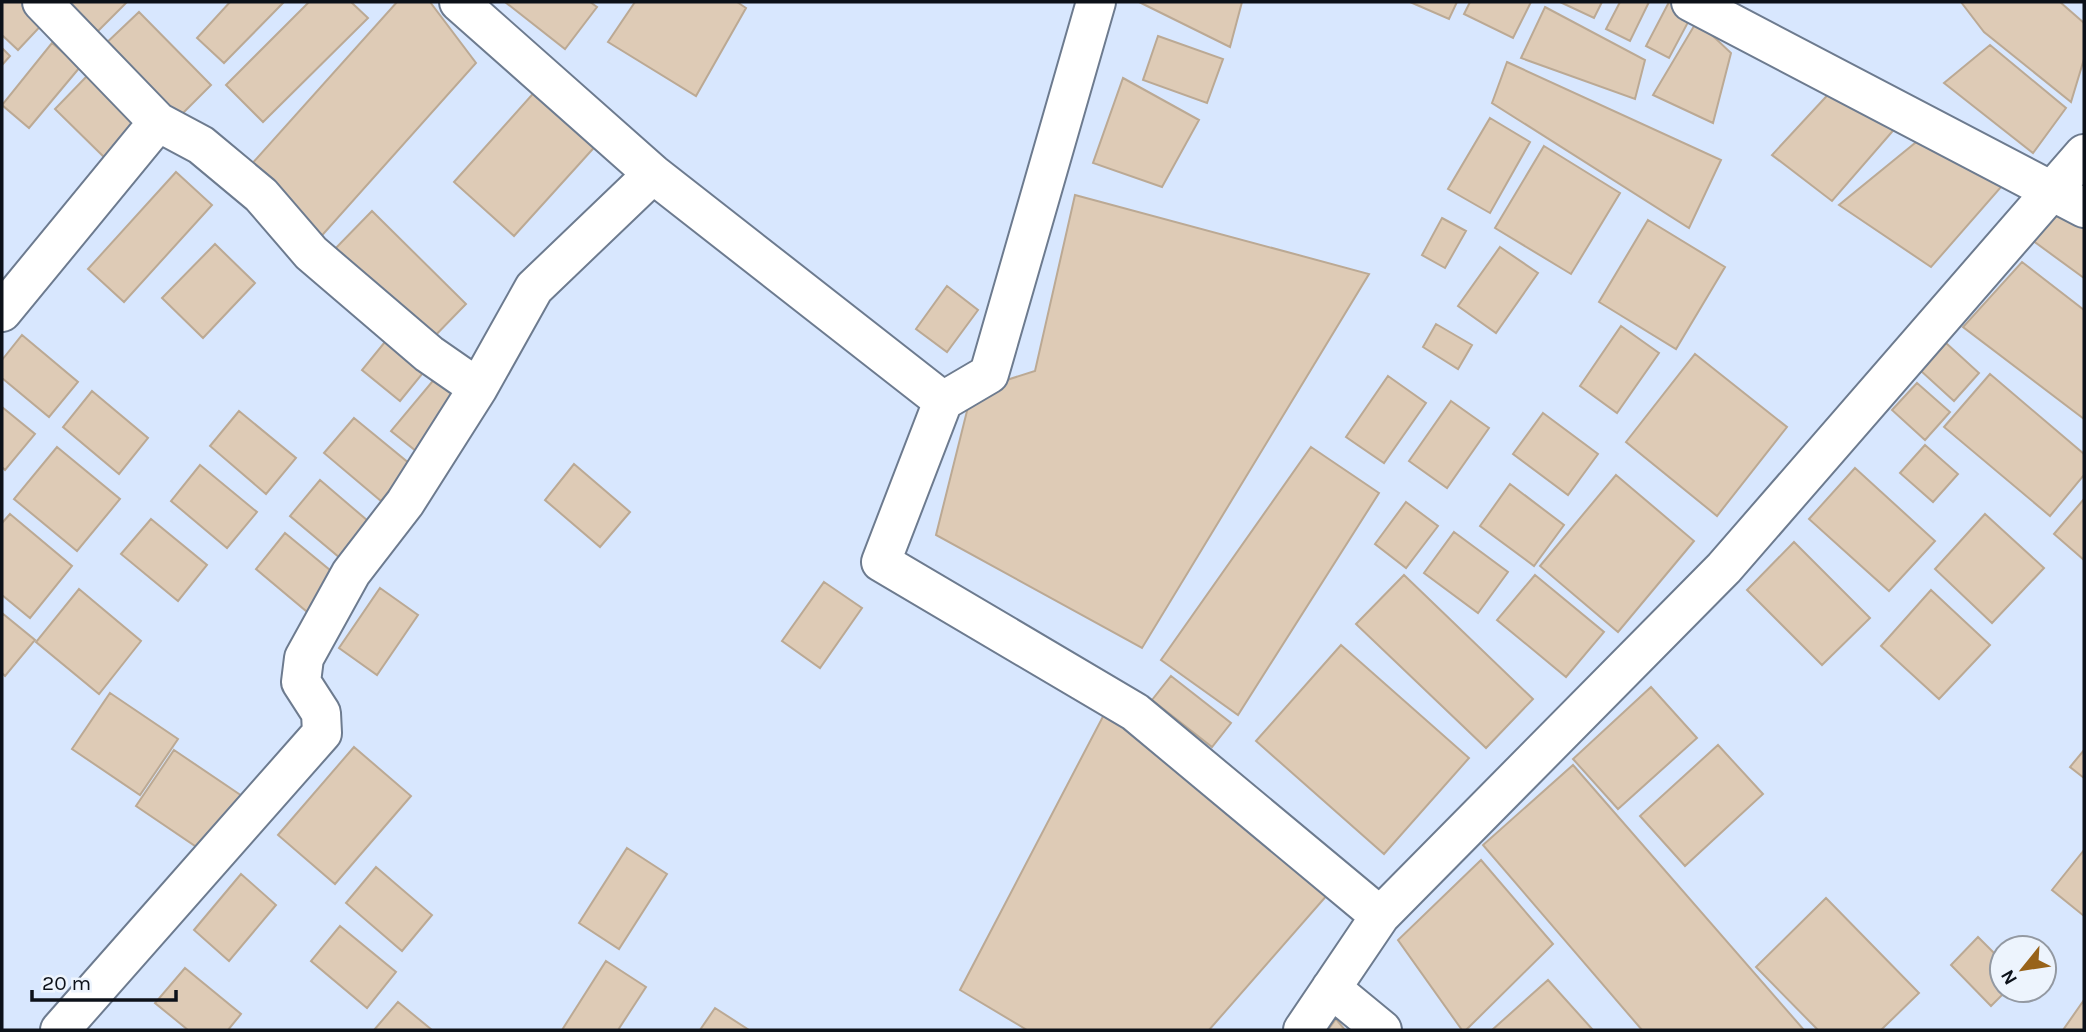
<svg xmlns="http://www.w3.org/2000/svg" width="2086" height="1032" font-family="Karla,sans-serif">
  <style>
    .building { fill: #decbb6; stroke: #bba994; stroke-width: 2 }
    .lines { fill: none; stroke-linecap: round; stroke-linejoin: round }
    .street-casing { stroke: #6d7b8f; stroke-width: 42 }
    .secondary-casing { stroke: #6d7b8f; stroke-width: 42 }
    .street { stroke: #fff; stroke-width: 38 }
    .secondary { stroke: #fff; stroke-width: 38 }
  </style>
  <rect width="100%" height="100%" fill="#d8e7fe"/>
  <path class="building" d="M2,2H34L49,17L18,50L2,35Z
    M53,2H127L90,39Z
    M230,2H284L224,63L197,38Z
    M309,2H351L368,18L263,122L226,85Z
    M397,2H430L476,63L317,241L249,167Z
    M505,2H590L597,7L565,49Z
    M635,2H737L746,8L696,96L608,42Z
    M1139,2H1242L1230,47Z
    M1410,2H1457L1449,19Z
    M1470,2H1531L1513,38L1464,14Z
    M1560,2H1602L1594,18Z
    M1620,2H1649L1630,41L1606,29Z
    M1669,2H1677L1694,11L1669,58L1646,46Z
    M1961,2H2060L2084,23V59L2071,102L1984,32Z
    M1545,7L1645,60L1635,99L1521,58Z
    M139,12L211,85L173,123L101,48Z
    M1697,21L1731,53L1713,123L1653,95Z
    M1158,36L1223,59L1207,103L1143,80Z
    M52,43L80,67L29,128L2,105Z
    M1990,45L2066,108L2033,153L1944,83Z
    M2,48L10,56L2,65Z
    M1507,62L1721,160L1689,228L1492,103Z
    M1849,72L1904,118L1832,201L1772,155Z
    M87,76L139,127L108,161L55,109Z
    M1123,78L1199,120L1162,187L1093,163Z
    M539,87L600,141L514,236L454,182Z
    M1490,118L1530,142L1490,213L1448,189Z
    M1942,121L2015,171L1931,267L1839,205Z
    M1544,146L1620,193L1571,274L1495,228Z
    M176,172L212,205L124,302L88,269Z
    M1075,195L1369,274L1142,648L936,535L972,391L1035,371Z
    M2084,195V278L2025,235Z
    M372,211L466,304L425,346L331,253Z
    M1442,218L1466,231L1445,268L1422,255Z
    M1648,220L1725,267L1676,349L1599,302Z
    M215,244L255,283L203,338L162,298Z
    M1500,247L1538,273L1496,333L1458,306Z
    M2022,262L2084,310V419L1963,327Z
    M947,286L978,310L947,352L916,329Z
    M1436,324L1472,345L1458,369L1423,347Z
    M1621,326L1659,353L1617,413L1580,386Z
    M22,335L78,382L49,417L2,378V360Z
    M389,337L427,368L400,401L362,370Z
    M1946,343L1979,373L1954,401L1921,371Z
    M1695,354L1787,427L1717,516L1626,442Z
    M1990,374L2084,454V475L2050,516L1944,427Z
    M437,376L466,401L421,455L391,431Z
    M1388,376L1426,403L1384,463L1346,437Z
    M1917,383L1950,412L1925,440L1892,410Z
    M92,391L148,438L119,474L63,427Z
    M1451,401L1489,428L1447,488L1409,461Z
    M2,407L35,434L5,470L2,467Z
    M239,411L296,458L266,494L210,446Z
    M1543,413L1598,454L1568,495L1513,454Z
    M354,418L410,464L381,501L324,453Z
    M1925,445L1958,474L1933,502L1900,473Z
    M57,447L120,499L77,551L14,499Z
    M1311,447L1379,493L1238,715L1161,660Z
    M574,464L630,512L600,547L545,500Z
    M200,465L257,512L227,548L171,501Z
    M1855,468L1935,541L1889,591L1809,519Z
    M1616,475L1694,541L1618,632L1540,566Z
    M320,480L375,527L346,563L290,516Z
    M1510,484L1564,525L1534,566L1480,526Z
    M2084,499V560L2054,534Z
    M1406,502L1438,526L1406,568L1375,544Z
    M10,514L72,566L30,618L2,595V523Z
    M1985,514L2044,568L1992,623L1935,569Z
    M151,519L207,565L178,601L121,554Z
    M1454,532L1508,572L1478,613L1424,573Z
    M285,533L342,580L312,616L256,569Z
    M1794,542L1870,618L1822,665L1747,590Z
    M1404,575L1533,699L1486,748L1356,624Z
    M1535,575L1604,632L1566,677L1497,620Z
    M824,582L862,608L820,668L782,641Z
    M380,588L418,615L377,675L339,648Z
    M79,589L141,641L99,694L36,642Z
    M1931,590L1990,645L1939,699L1881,646Z
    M2,613L35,640L5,676L2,673Z
    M1341,645L1469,758L1384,854L1256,741Z
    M1171,676L1231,723L1212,747L1152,700Z
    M1120,684L1349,870L1209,1030H1027L960,990Z
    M1651,687L1697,738L1618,809L1573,759Z
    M110,693L178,739L140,795L72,749Z
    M1718,745L1763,794L1685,866L1640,816Z
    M354,747L411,796L335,884L278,835Z
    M174,750L242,796L204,852L136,806Z
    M2084,750V778L2070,767Z
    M1573,765L1804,1030H1642L1483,845Z
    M627,848L667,874L619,949L579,923Z
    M2084,850V916L2052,890Z
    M1481,860L1553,944L1466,1030H1462L1398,940Z
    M376,867L432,915L402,951L346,903Z
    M241,874L276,905L229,961L194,930Z
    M1826,898L1919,993L1881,1030H1818L1756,967Z
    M340,926L396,972L367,1008L311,961Z
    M1978,937L2002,961V990H2007L1991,1006L1951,965Z
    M606,961L646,987L618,1030H562Z
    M185,968L241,1014L228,1030H188L155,1003Z
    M1548,980L1593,1030H1492Z
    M2084,1000V1030H2063Z
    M398,1002L432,1030H374Z
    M715,1008L749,1030H700Z
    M1336,1019L1345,1030H1328Z"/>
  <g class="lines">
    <defs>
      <path id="street" d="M42,2L158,122L201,145L261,195L311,253L429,354L478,388
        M459,2L653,174L943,401L881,562L1135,712L1380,916
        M2,312L158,122
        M943,401L989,374L1096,2
        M1331,988L1382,1030
        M60,1030L322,733L321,713L301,682L304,658L351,573L405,503L478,388L534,288L653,174
        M1303,1030L1380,916L1724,568L2084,154"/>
      <path id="secondary" d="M1691,2L2084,208"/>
    </defs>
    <use href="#street" class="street-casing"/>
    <use href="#secondary" class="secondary-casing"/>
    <use href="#street" class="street"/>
    <use href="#secondary" class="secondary"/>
  </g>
  <rect width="2086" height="1032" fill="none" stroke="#0c1119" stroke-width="7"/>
  <g transform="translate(2023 969) rotate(240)"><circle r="33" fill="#edf4fd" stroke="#9399a2" stroke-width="2"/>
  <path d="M0-5L12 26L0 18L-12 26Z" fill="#98631a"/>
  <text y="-10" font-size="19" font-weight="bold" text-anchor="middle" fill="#0c1119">N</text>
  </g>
  <path d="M32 990v10h144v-10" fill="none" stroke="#0c1119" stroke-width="3.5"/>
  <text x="42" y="990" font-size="21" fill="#0c1119" stroke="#edf4fd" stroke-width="5" paint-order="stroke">20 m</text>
</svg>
